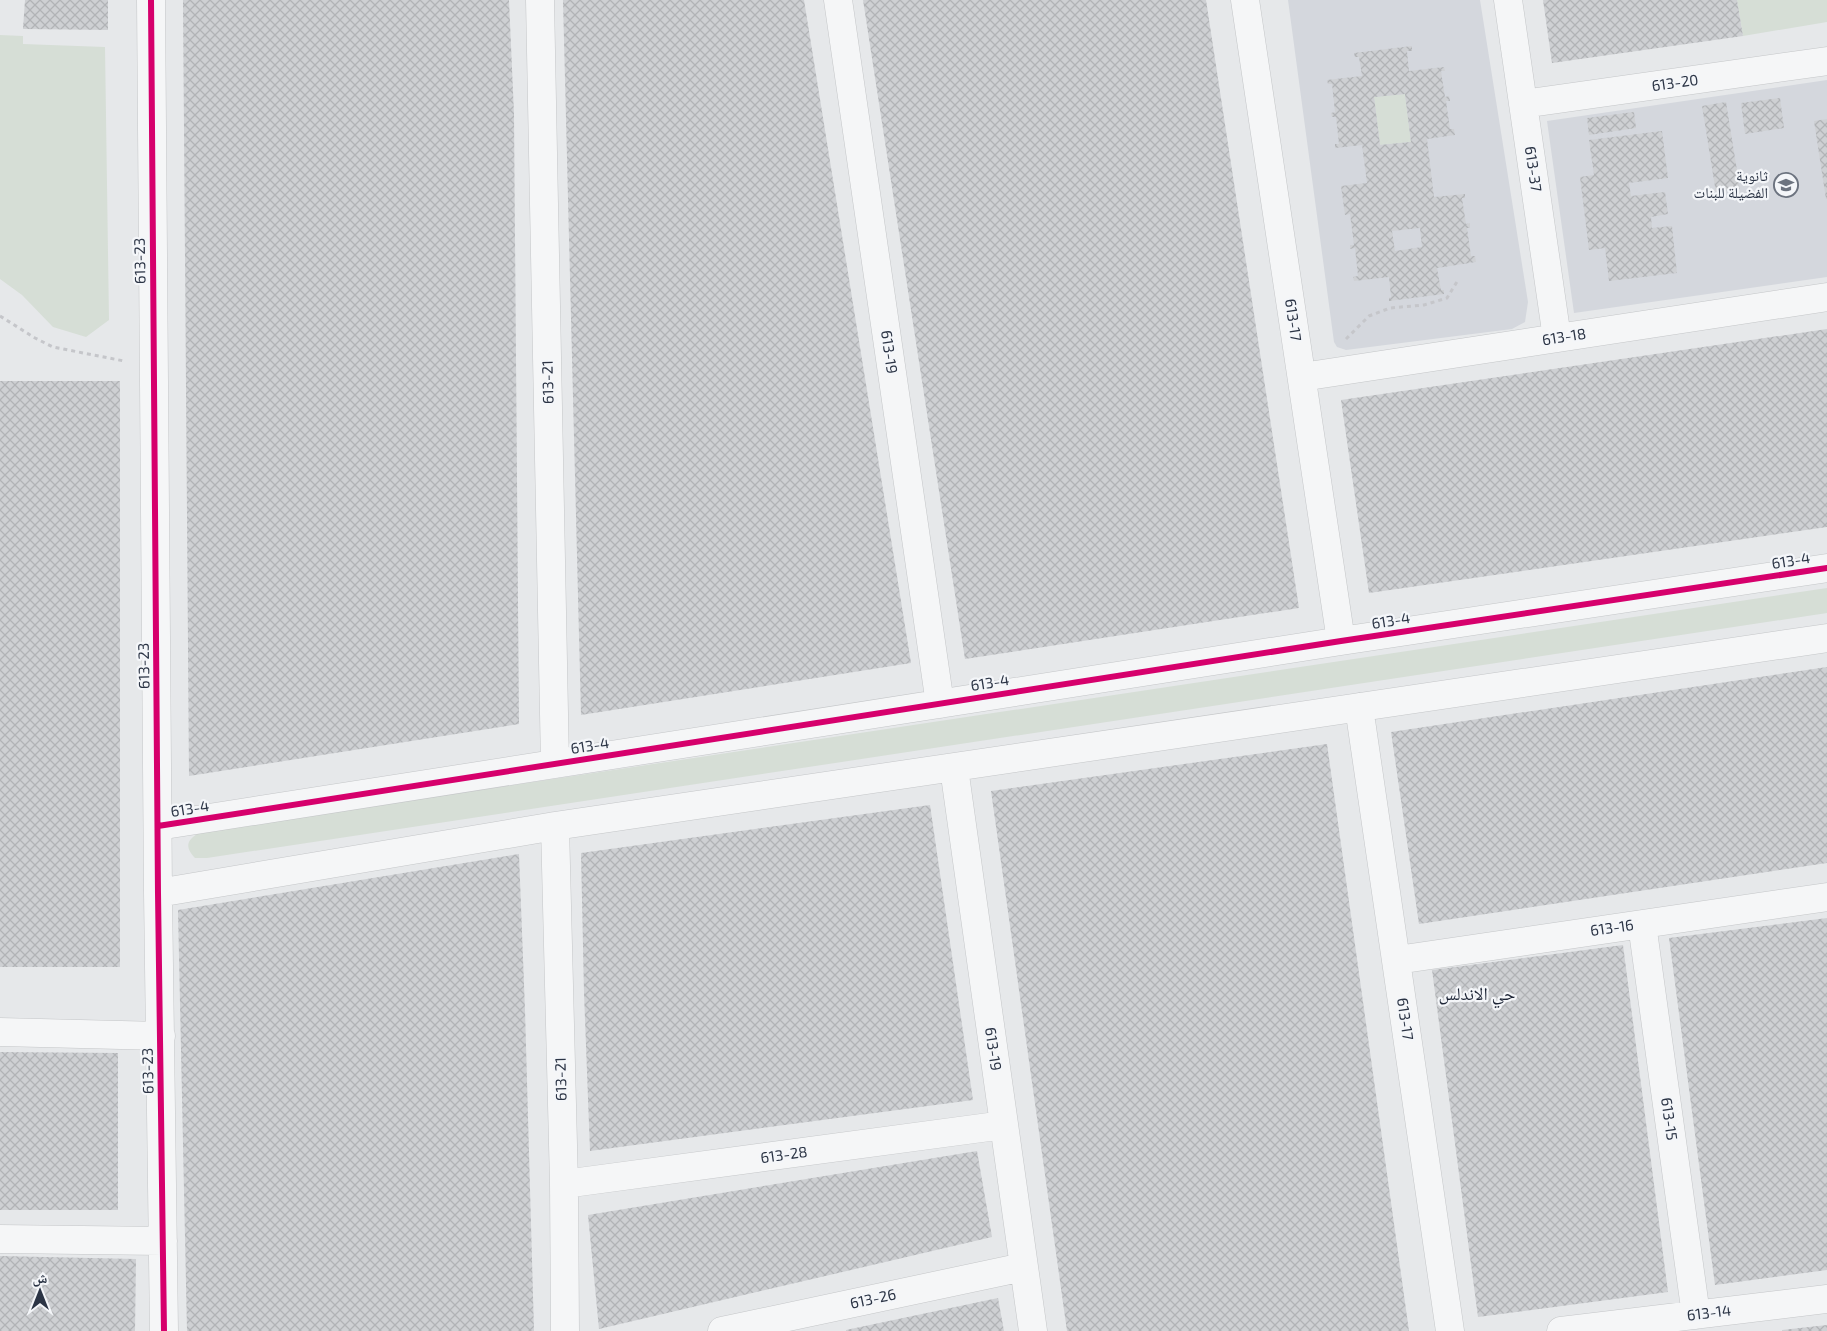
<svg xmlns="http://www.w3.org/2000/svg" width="1827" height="1331" font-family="'Exo 2','Noto Naskh Arabic',sans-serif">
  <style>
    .built { fill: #d4d7dd }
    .green { fill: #d6ded6 }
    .building { fill: url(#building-cross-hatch); fill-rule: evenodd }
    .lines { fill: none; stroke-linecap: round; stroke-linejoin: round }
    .minor-casing { stroke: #c4c6c8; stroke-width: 29 }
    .path { stroke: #c5c6ca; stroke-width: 3; stroke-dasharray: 4 4; stroke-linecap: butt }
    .minor { stroke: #f5f6f7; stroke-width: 28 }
    .cycleway-casing { stroke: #f4f6f9; stroke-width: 9 }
    .cycleway { stroke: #d6006c; stroke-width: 6 }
    .labels { text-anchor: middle; stroke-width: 4.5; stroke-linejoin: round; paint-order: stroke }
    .street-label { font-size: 15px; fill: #2b3445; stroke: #f4f6f9 }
    .poi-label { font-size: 15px; fill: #2b3445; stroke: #f4f6f9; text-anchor: end }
    .quarter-label { font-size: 18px; fill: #1d2536; stroke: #f4f6f9 }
  </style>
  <defs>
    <pattern id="building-cross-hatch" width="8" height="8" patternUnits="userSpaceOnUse" patternTransform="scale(1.25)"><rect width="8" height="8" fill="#ced0d3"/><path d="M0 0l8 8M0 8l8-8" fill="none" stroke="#b1b3b6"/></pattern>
  </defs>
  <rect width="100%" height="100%" fill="#e6e8ea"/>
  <path class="built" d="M1288,0H1480L1528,302L1525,322L1512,329L1346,350L1337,347L1334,342Z
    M1827,80V277L1574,313L1547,121Z"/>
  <path class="green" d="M1737,0H1827V22L1743,36Z
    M0,35L23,36V44L105,47L109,320L86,337L53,327L22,295L0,279Z
    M1405,94L1411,142L1380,145L1374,97Z
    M1827,588V613L207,858H195C184,846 187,840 200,832Z"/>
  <path class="building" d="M25,0H108V30L23,29Z
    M183,0H509L514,114L519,724L189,776Z
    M563,0H804L911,663L581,715Z
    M863,0H1206L1299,608L965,659Z
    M1543,0H1737L1743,36L1552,63Z
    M1412,46V51H1407L1409,71L1444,67L1445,71H1441L1445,97L1449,96L1450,101H1446L1450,129H1454L1455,135L1427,139L1434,197L1465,194V198H1462L1466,224L1470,223V228H1467L1471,256H1475L1476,262L1437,268L1441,290H1444V294L1389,301V298L1391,297L1389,277L1354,281L1353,277L1358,276L1355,248L1350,249V245H1354L1350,214L1345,215L1341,186L1367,183L1362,145L1335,148V144H1339L1336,117H1332L1331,113L1335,112L1332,84H1328L1327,80L1362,76L1359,57H1355L1354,53ZM1405,94L1411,142L1380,145L1374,97ZM1420,228L1422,247L1395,251L1392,231Z
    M1780,98L1784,128L1745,134L1741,103Z
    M1726,102L1740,189L1716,193L1702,106Z
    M1634,112L1636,128L1589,135L1587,118Z
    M1827,119V199H1826L1814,121Z
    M1662,131L1668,178L1629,183L1631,196L1665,192L1668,214L1651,217L1652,228L1672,226L1677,273L1609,281L1605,248L1589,250L1580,177L1594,175L1589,140Z
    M1827,329V527L1369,593L1341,400Z
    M0,381H120V967H0Z
    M1827,667V863L1419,924L1391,732Z
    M1327,744L1409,1331H1067L991,791Z
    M930,805L973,1100L590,1151L584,993L581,853Z
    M519,854L525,1010L534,1331H187L178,910Z
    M1827,918V1270L1715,1285L1669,938Z
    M1623,945L1668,1292L1478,1317L1432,970Z
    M0,1052L118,1053V1210H0Z
    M977,1151L992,1237L599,1329L588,1215Z
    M0,1256L136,1259L135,1331H0Z
    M998,1298L1004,1331H846V1330Z
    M1827,1325V1331H1782V1330Z"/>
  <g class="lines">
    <defs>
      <path id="minor" d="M151,0L158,893L164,1331
        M540,0L555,764
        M838,0L940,704
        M1245,0L1341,641
        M1508,0L1557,338
        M1523,104L1827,61
        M1302,377L1827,297
        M1359,707L1450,1331
        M954,768L1033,1331
        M158,826L1341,641L1827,568
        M555,826L564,1184L565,1331
        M158,893L555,826L1827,638
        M1642,924L1696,1315
        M1397,960L1827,897
        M0,1032L161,1036
        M564,1184L1004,1125
        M0,1239L163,1241
        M722,1331L1023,1267
        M1561,1331L1827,1299"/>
    </defs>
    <use href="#minor" class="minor-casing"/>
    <path class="path" d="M0,316L35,338L53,347L124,361
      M1346,339L1369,316L1390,308L1424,305L1447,298L1458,280"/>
    <use href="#minor" class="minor"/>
    <defs>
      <path id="cycleway" d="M151,0L158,893L164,1331
        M158,826L1341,641L1827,568"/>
    </defs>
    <use href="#cycleway" class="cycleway-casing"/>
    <use href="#cycleway" class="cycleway"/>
  </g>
  <defs>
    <symbol id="school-ring" viewBox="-11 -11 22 22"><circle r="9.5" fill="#f4f6f9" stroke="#6c737f" stroke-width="1.5"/><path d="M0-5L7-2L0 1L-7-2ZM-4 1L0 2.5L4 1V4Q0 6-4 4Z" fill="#6c737f"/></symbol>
  </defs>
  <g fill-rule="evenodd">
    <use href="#school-ring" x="1772" y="171" width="28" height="28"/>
  </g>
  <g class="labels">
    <g class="street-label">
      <text transform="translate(1675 83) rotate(-8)" y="5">613-20</text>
      <text transform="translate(1533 169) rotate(82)" y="5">613-37</text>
      <text transform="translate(140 261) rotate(-91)" y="5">613-23</text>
      <text transform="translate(1293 320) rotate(82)" y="5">613-17</text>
      <text transform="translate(1564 337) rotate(-9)" y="5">613-18</text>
      <text transform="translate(889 352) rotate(82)" y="5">613-19</text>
      <text transform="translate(548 382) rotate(-91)" y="5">613-21</text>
      <text transform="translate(1791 561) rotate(-9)" y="5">613-4</text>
      <text transform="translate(1391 621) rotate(-9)" y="5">613-4</text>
      <text transform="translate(144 666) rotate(-91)" y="5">613-23</text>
      <text transform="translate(990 683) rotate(-9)" y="5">613-4</text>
      <text transform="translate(590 746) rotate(-9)" y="5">613-4</text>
      <text transform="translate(190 809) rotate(-9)" y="5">613-4</text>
      <text transform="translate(1612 928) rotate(-8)" y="5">613-16</text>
      <text transform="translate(1405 1019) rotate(82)" y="5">613-17</text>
      <text transform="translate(993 1049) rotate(82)" y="5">613-19</text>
      <text transform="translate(148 1071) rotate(-91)" y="5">613-23</text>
      <text transform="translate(561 1079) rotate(-91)" y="5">613-21</text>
      <text transform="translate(1669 1119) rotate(82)" y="5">613-15</text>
      <text transform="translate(784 1155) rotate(-8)" y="5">613-28</text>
      <text transform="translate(873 1299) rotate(-12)" y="5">613-26</text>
      <text transform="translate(1709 1313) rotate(-7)" y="5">613-14</text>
    </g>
    <g class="poi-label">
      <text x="1768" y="181">ثانوية<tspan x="1768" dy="17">الفضيلة للبنات</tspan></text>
    </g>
    <g class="quarter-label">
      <text x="1477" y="1000">حي الاندلس</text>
    </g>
  </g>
  <g transform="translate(40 1291)" stroke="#f4f6f9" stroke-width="4" paint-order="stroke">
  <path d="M0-4L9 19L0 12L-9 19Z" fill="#2b3445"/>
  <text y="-8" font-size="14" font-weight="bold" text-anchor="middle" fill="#2b3445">ش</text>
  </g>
</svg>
